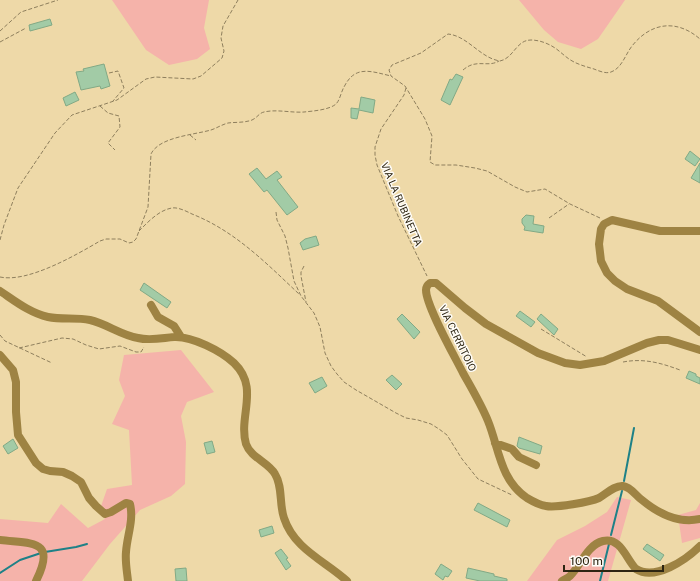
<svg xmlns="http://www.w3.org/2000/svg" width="700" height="581" font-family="'Public Sans',sans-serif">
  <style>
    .green { fill: #f5b3aa }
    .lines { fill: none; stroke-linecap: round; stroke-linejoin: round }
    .stream { stroke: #1e8187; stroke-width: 2 }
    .building { fill: #a2cba6; stroke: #82a985 }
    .path { stroke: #8e7f5d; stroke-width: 1; stroke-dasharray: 4 2; stroke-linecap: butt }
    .minor { stroke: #9e8343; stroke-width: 8 }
    .labels { text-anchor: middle; stroke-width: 3; stroke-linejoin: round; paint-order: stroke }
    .street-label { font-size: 10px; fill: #2d2512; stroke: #fefcf7 }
  </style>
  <rect width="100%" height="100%" fill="#eed9a8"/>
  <path class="green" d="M112,0H209L204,28L210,49L197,59L169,65L146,50Z
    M519,0H625L598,39L581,49L558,42L544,30Z
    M181,350L214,392L187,402L181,416L186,442L185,484L171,496L140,510L110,544L82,581H0V519L48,523L61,504L88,528L105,519L99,512L107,489L132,485L129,430L112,424L125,396L119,380L124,355Z
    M617,497L631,500L608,581H527L557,540L585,526L607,512Z
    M700,503V538L682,543L678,515L696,510Z"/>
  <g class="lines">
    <path class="stream" d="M624,481L634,428
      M611,535L622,491
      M45,552L76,547L87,544
      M0,573L20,560L41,553
      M600,581L609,544"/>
  </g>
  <path class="building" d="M50,19L52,25L30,31L29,25Z
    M104,64L110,86L101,89L100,86L81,90L76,72L84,71L83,69Z
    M456,74L463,77L450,105L441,100L450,79L452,80Z
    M75,92L79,100L66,106L63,98Z
    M361,97L375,100L373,113L359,110L357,119L351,118V108L359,109Z
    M690,151L700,159L695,166L685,159Z
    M700,163V183L691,178Z
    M257,168L266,179L277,171L282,177L277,180L298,207L287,215L267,190L264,192L249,174Z
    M526,215L534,216L533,224L544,226L543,233L524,230L525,227L522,223V219Z
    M316,236L319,245L303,250L300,243L305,239Z
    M144,283L171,302L167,308L140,290Z
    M520,311L535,322L531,327L516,316Z
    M402,314L420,332L414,339L397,319Z
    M541,314L558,329L554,335L537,319Z
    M689,371L696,374V376L700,378V384L686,378Z
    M392,375L402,384L396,390L386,380Z
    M322,377L327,386L315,393L309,383Z
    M519,437L542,446L540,454L519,448L517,446Z
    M13,439L18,448L8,454L3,446Z
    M212,441L215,452L207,454L204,443Z
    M478,503L510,520L507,527L474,510Z
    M272,526L274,533L261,537L259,530Z
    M647,544L664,555L660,561L643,549Z
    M281,549L288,558L286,559L291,566L286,570L275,553Z
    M441,564L452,571L448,577L445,576L443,580L435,574Z
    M186,568L187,581H176L175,569Z
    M468,568L494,574V576L507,579V581H480L466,578Z"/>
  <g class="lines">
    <path class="path" d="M0,31L21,12L58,0
      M0,42L26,28
      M463,70C477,58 487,68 499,61
      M109,73L118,71L124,88L113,101
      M406,88L404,95L381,129L375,147V155L377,165L398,216L427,276
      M100,106L108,113L119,116L120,127L108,143L115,150
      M190,135L196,140
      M276,212L277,220L285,236L288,248L294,281L301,296L314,313L320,327L325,353L331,366L337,374L344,382L356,390L396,413L406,418L418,420L431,424L439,429L447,435L462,459L478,479L512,495
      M549,218L569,204
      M600,218L570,204L545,189L527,192L515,187L487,171L475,168L456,165H435L430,162L432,136L425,119L405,86L391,76L389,70L392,65L421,53L448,34C468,36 480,58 500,61C514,58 516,40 531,40C541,40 552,45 559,51C564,55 568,59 574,62C580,65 587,67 594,69C599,71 606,74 611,72C622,68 625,55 632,46C651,22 677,19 700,39
      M139,231C148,222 159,210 172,208C178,207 186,211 192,214C235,231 266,263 299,294
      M0,240L4,225L18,188L55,133L72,115L117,100L146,79L155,77L193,79L201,76L222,58L224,51L221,38L223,26L238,0
      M304,266L301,272V276L306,302
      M0,277C28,283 76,255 100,241L106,239H120L129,243L133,242L136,239L148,207L151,154C159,137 193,135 211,130C217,128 221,125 228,123C235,122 244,123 252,120C257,118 259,113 264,112C277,109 291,113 304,112C313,111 329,110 336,104C340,100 341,92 344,87C355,65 370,71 391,76
      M541,329L587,357
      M0,335L5,341L52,363
      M19,348L62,338L73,339L86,345L99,349L120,346L136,352H141L144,347
      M623,362C644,358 661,363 680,370"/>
    <path class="minor" d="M700,231H660L612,220L604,224L601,229L599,244L601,261L607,273L615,281L627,289L658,301L700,332
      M0,291C15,301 30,313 48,317C62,320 76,317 90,320C107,324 121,335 138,338C150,341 162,338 174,337C192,336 221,351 234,363C260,388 238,416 246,444C251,458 268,462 275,474C283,487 279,504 284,518C294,549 325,561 347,581
      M151,305L158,317L174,326L181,337
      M700,350L668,340H659L647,343L604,361L580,365L565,363L538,353L486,324L465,308L436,283H430C427,285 426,287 426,290C426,306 455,357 463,373C472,389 481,404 488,421C499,448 500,480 527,498C532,501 539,505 546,506C556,508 590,502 599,498C606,494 615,485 623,486C631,487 636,496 642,500C659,514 678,524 700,519
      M0,355L13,370L16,382V412L18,435L36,463L43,469L50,471L63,472L72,476L81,482L89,498L96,506L105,514L111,512L126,503L130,504C134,520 127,536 126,552C125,562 127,571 128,581
      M495,443L512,449L519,457L536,465
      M0,540C32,544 57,539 36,581
      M562,581C565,579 568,578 570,576C581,565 587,545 603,541C621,537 626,559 636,569C655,581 686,560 700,546"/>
  </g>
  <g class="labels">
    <g class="street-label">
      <text transform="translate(402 204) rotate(67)" y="4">VIA LA RUBINETTA</text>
      <text transform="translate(458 338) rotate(64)" y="4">VIA CERRITOIO</text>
    </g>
  </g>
  <path d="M564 565v6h99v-6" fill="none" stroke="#2d2512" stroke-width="2"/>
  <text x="570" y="565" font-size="12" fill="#2d2512" stroke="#fefcf7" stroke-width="3" paint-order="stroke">100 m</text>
</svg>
